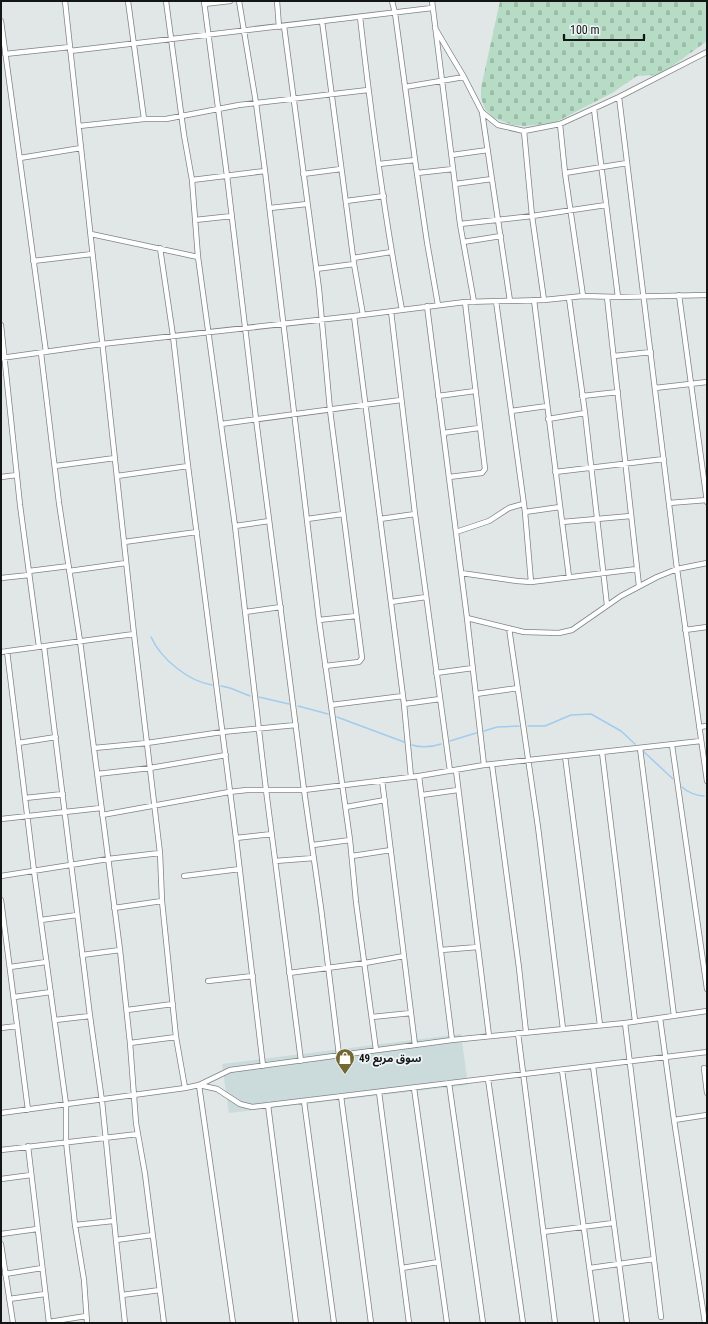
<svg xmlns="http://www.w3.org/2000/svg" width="708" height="1324" font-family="'Roboto Condensed','Noto Sans Arabic',sans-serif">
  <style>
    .built { fill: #cbdbdb }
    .cemetery { fill: url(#cemetery-stones) }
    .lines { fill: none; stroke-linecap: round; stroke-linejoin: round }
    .stream { stroke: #a2ccee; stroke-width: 1.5 }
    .street-casing { stroke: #7e8484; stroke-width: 6 }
    .street { stroke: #fff; stroke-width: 4.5 }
    .labels { text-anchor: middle; stroke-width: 3.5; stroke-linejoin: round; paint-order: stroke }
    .poi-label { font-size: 11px; font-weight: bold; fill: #141616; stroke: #eef4f5; text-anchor: start }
  </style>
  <defs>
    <pattern id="cemetery-stones" width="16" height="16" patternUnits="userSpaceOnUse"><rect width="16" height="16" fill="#b6dcc6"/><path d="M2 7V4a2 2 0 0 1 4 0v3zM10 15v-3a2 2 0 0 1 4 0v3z" fill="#9cbca9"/></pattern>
  </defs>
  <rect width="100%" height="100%" fill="#e1e7e7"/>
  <path class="built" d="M461,1034L468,1085L229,1113L222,1064Z"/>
  <path class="cemetery" d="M500,1H707V41L671,67L656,75L637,76L612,93L554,123L525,126L513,125L494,118L485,109L481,98V88Z"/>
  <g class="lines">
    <path class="stream" d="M151,637C161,659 188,681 212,685
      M221,686L230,688L250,696
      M259,697L289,704
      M298,706L328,714
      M337,717L404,742
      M528,726H545L571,715L591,714L621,731L635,744
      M484,731L497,727L519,726
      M450,741L476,733
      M412,745C422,748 432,747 441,744
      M643,751L673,779
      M682,787C687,792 697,796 704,796"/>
    <defs>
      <path id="street" d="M65,1L134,634L160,853L162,901L176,1037L185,1088
        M166,1L184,135L192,180
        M204,1L227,176L256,419L304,790L321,908L339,1055
        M239,1L256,103L265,171L319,620L350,840L356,902L376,1050
        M277,1L279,27
        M392,1L395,13L415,160L427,242L438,305
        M432,1L460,224L474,302
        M204,4L230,1
        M360,17C371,115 384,213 402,310
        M1,21L46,352
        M322,21L354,264L363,315
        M284,26L319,289L330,410L362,658L359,662L325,666
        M435,28L449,52L464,77L482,112L498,125L524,131L560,124L619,97L707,52
        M70,51L432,8
        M5,54L70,47
        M405,87L464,77
        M619,97L677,569L707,781
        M594,109L618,297
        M482,112L510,301
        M144,119H166L239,105L368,90
        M560,124L565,173L583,296
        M79,126L144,119L128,1
        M524,131L532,216L544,300
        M452,155L488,150
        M20,158L81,148
        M379,164L415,160
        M265,171L192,180L198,257L235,526L266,790L301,1061
        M417,173L453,169
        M565,173L627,163
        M303,174L341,169
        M455,184L492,179
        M346,201L384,196
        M270,208L307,204
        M195,220L232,216
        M460,224L532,216L606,205
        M91,234L198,257
        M463,242L501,236
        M160,248L173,336L188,466L236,838L263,1066
        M353,258L391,252
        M33,261L92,254
        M316,269L354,264
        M679,295L707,502
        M607,297L639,586
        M569,298L585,413L607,605
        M534,300L569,577
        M496,301L525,512L531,582
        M427,306L467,618L484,765
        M391,311L415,514L450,771
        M354,316L404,704L411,777
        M1,325L20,505L39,647
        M41,353L59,503L80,641L120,950L130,1043L136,1123L145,1174L164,1323
        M614,356L651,352
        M1,358L102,344L354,316L465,302L544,300L583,296L618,297L707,295
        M655,388L707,382
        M438,396L475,391
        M582,396L618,392
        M511,411L547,406
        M548,419L585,413
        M221,424L401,400
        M443,433L479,428
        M55,466L115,458
        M555,472L664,459
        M117,476L188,466
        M1,477L17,475
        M449,477L482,473L485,469L465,302
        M669,503L707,500
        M525,512L560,507
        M307,519L343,514
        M380,519L415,514
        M562,522L631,516
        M235,526L269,521
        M456,532L489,521L509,508L523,504
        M124,542L197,532
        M29,571L69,566
        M69,571L126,563
        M461,573L517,581L531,582L637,569
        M1,578L29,575
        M391,602L426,597
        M245,612L281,607
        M467,618L524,632L559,633L572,630L621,596L657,577L677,569L707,563
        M319,620L356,616
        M509,628L538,827L563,1029
        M685,630L707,627
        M44,646L90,1016L102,1101L116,1240L153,1235
        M7,651L34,871L66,1104V1141L75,1225L84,1280L87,1323
        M1,652L134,634
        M436,673L473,668
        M476,694L518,688
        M404,704L440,699
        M331,705L403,696
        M699,727L707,726
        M18,743L56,737
        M672,745L707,989
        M94,748L147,743L222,732L296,725
        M640,748L674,1016
        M602,752L635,1021
        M565,756L600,1025
        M492,765L519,968L526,1032
        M456,770L489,1036
        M97,774L150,768L226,755
        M419,776L452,1040
        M382,780L415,1045
        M422,795L458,790
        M25,798L63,794
        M346,807L385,800
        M102,815L229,792L247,790H304L419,776L484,765L701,741
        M1,819L101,808
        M236,838L272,834
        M313,845L350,840
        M352,856L391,850
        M275,861L314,858
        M1,876L108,859L160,853
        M184,876L240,869
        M1,900L28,1110
        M114,908L162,901
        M41,920L77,915
        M441,950L478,947
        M82,955L120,950
        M10,967L46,962
        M289,973L365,963L404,956
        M208,981L253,976
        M14,997L51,992
        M127,1010L173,1004
        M372,1017L411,1013
        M660,1018L674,1120L705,1323
        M55,1020L90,1016
        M625,1023L661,1317
        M1,1028L17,1026
        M518,1033L555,1323
        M130,1043L176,1037
        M593,1066L627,1323
        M704,1068L707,1093
        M562,1070L597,1323
        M488,1079L523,1323
        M449,1083L483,1323
        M414,1088L447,1323
        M379,1092L409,1323
        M341,1096L371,1323
        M304,1101L334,1323
        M268,1105L296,1323
        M1,1113L185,1088L199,1085L230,1070L452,1040L625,1023L707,1011
        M674,1120L707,1115
        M28,1146L49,1323
        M1,1150L138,1134
        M1,1179L31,1175
        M75,1225L113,1221
        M543,1232L613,1223
        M1,1234L37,1229
        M116,1240L125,1323
        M1,1244L13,1323
        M402,1268L438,1262
        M590,1268L654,1259
        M5,1274L42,1268
        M122,1295L160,1290
        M9,1299L45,1294
        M49,1322L86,1316
        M233,1323L199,1085L217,1089L240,1104L252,1107L707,1052"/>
    </defs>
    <use href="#street" class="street-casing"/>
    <use href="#street" class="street"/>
  </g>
  <defs>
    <symbol id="shop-pin" viewBox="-11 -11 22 30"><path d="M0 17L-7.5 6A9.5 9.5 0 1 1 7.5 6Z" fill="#736834" stroke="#eef4f5"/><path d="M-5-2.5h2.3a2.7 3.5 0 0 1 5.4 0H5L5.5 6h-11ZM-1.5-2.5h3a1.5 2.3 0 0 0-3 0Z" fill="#fff"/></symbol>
  </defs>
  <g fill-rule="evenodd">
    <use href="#shop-pin" x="334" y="1047" width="22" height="30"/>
  </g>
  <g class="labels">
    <g class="poi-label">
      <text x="359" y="1062">سوق مربع 49</text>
    </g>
  </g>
  <rect width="708" height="1324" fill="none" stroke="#141616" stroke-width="4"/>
  <path d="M564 34v6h80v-6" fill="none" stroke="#141616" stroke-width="2"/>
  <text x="570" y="34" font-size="12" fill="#141616" stroke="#eef4f5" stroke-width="3" paint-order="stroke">100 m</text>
</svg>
